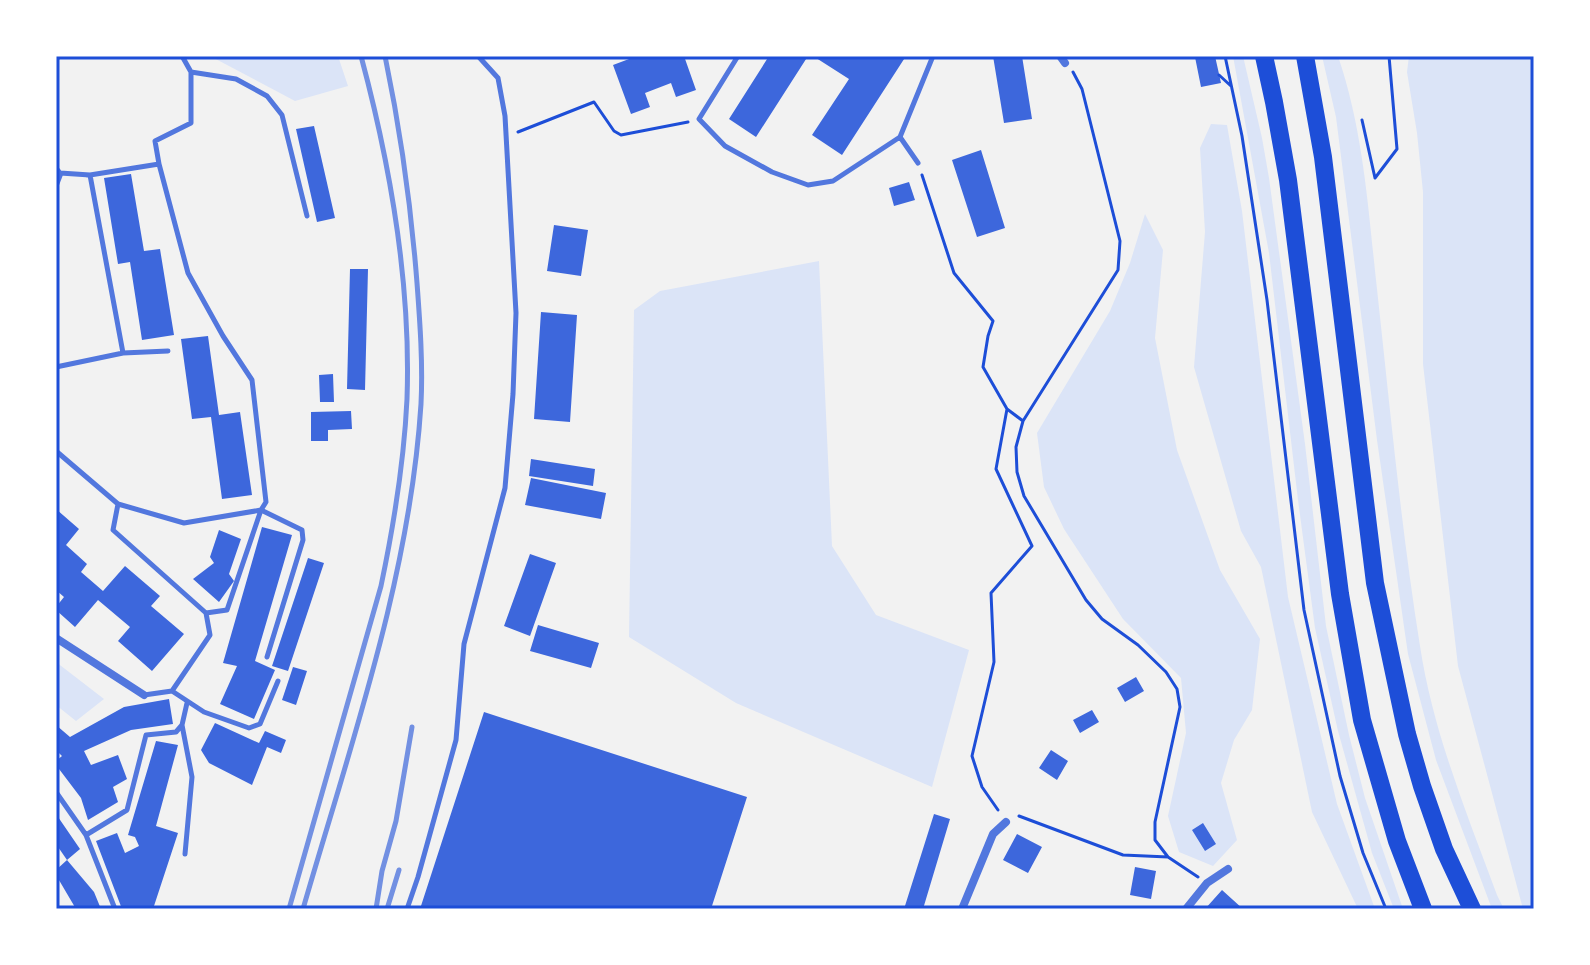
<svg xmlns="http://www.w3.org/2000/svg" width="1590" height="965" font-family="'Roboto Serif',serif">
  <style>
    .green { fill: #dbe4f7 }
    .building { fill: #3d67dc }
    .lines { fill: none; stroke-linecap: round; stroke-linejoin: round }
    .path { stroke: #1d4ed8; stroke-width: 3 }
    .service { stroke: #5277de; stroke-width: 5 }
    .minor { stroke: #5277de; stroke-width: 8 }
    .primary { stroke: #1d4ed8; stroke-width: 18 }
    .rail { stroke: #7290e2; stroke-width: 5 }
    .neatline { fill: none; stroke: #1d4ed8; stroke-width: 3 }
  </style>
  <rect width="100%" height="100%" fill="#f2f2f2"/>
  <path class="green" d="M210,56H338L348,86L295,101Z
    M1233,56H1243L1262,138L1269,178L1305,444L1326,626L1349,735L1365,798L1403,909H1394L1372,853L1338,731L1315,628L1298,500L1269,253Z
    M1322,56H1338C1364,133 1368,209 1377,289C1390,408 1401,527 1420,646C1433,732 1467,814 1497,895L1504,909H1492L1436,760L1408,654L1377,440L1336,117Z
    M1409,56H1534V909H1523L1458,666L1423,364V192L1417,133L1407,72Z
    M1211,124L1227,125L1242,211L1288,597L1337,804L1375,909H1358L1312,812L1261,567L1241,531L1194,367L1205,232L1200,148Z
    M1145,214L1163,250L1155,338L1177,450L1220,570L1260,639L1252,710L1234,740L1221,783L1237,840L1213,866L1179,852L1168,816L1186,733L1181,678L1123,619L1064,529L1044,487L1037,433L1110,311L1130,263Z
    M819,261L832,546L876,615L969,650L932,787L736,703L629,637L634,310L660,291Z
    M56,662L104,699L76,721L56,705Z"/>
  <path class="building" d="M637,56H684L696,90L676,97L671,83L645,93L650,107L631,114L613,65Z
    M769,56H808L756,137L729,119Z
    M813,56H906L842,155L812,135L849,79Z
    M993,56H1022L1032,119L1004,123Z
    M1201,56H1215L1221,83L1201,87L1195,57Z
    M314,126L335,218L317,222L296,129Z
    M981,150L1005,228L977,237L952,160Z
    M131,174L144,251L160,249L174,335L142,340L130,262L118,264L104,178Z
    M909,182L915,200L894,206L889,188Z
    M554,225L588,230L581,276L547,271Z
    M350,269H368L365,390L347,389Z
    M541,312L577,315L570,422L534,419Z
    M208,336L219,415L240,412L252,495L222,499L211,417L192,419L181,339Z
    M333,374L334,402H320L319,375Z
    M351,411L352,429L328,430V441H311V412Z
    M531,459L595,469L593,486L529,476Z
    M531,478L606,493L601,519L525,505Z
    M56,509L79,529L66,545L87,564L81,572L103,591L125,566L160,596L151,606L184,634L152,671L118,641L130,627L98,600L75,627L56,610V607L64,597L56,590Z
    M262,527L292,535L255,661L275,670L254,719L220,704L237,666L223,663Z
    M219,530L241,539L229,574L234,581L219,602L193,579L214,563L210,557Z
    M530,554L556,563L530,636L504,626Z
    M308,558L324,563L288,671L272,666Z
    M538,625L599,643L591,668L530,651Z
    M293,667L307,671L296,705L282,700Z
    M1136,677L1144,691L1125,702L1117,688Z
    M169,699L173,724L131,730L84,751L91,765L118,755L127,779L113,787L118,802L88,820L81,798L56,765V761L62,756L56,750V725L70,737L124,707Z
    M1092,710L1099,722L1080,733L1073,720Z
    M484,712L747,797L711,909H420Z
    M215,723L259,743L265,731L286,740L281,753L267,747L252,785L209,763L201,750Z
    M156,741L178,745L156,826L178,833L153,909H122L96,841L117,833L125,853L139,846L135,837L128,835Z
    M1051,750L1068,761L1057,780L1039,768Z
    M56,814L80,849L67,860L94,892L101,909H76L56,875V870L67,860L56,844Z
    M934,814L950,819L923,909H904Z
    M1203,823L1216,844L1205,851L1192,830Z
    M1017,834L1042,847L1028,873L1003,860Z
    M1135,867L1156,871L1151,899L1130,895Z
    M1222,890L1243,909H1205Z"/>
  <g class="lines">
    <path class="path" d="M1225,56L1242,136L1267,300L1304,610L1340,776L1363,853L1386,909
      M1073,72L1082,89L1120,241L1118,270L1023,421L1016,447L1017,472L1024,496L1086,600L1102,619L1138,645L1166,672L1177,689L1180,707L1155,822V840L1168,857
      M1219,75L1231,86
      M1362,120L1375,178
      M518,132L594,102L614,131L621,135L688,122
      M922,175L954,273L993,321L988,336L983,367L1007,409L1023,421
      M1375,178L1397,149L1389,56
      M998,810L982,787L972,756L994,662L991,593L1032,546L996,469L1007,409
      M1019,816L1123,855L1168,857L1198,877"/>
    <path class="service" d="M182,56L191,72L236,79L267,96L282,115L307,216
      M738,56L699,119L725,146L772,172L808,185L833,181L900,137L918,163
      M900,137L933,56
      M159,164L155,141L191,123V72
      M56,168L60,173L90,175L159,164L188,273L223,336L252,380L266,502L261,510L184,523L118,504L56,451
      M87,175H90L123,353L168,351
      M56,186L61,173
      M56,367L123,353
      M118,504L113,530L206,613
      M172,691L204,712L249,728L260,724L278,681
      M144,695L172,691L210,635L206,613L227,610L261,510L302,530L303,540L267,657
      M56,792L86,835L115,909
      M86,835L127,810L146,735L176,732L182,725
      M185,854L192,777L182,725L187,703
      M407,909L418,877L456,740L464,644L505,488L513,394L516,313L505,116L498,78L478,56"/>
    <path class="minor" d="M56,56H57
      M1060,56L1065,63
      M56,638L144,695
      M962,909L993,834L1006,822
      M1186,909L1207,883L1228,869"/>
    <path class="primary" d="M1264,56L1274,102L1288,180L1340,594L1362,720L1397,841L1423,909
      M1305,56L1323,157L1375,583L1407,734L1422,786L1444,849L1472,909"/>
    <path class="rail" d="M289,909L381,586C394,524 404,462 407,399C411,287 390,164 361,56
      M303,909C351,743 410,577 421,404C423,364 420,323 417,283C411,205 401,133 385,56
      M376,909L382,871L396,821L412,727
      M387,909L399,870"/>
  </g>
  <rect width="1590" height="965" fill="none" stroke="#ffffff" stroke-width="116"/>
  <rect x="58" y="58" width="1474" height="849" class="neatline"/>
</svg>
